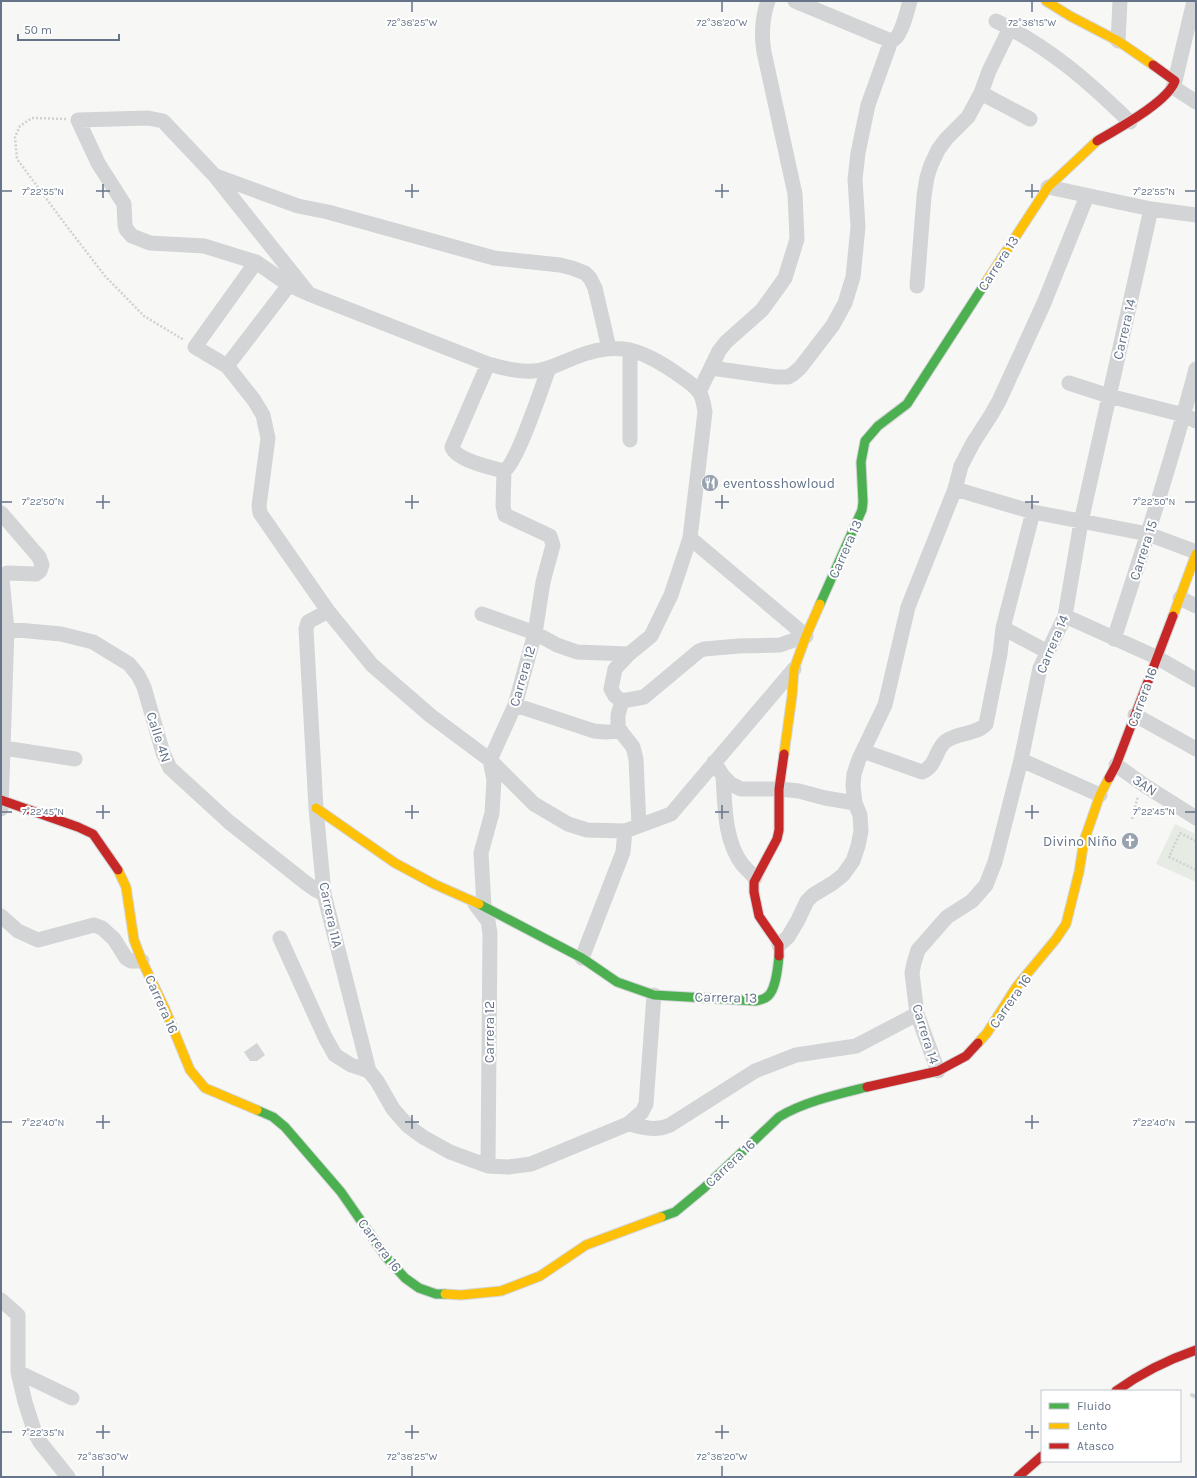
<svg xmlns="http://www.w3.org/2000/svg" width="1197" height="1478" font-family="Karla,sans-serif">
  <style>
    .green { fill: #e6ebe4 }
    .lines { fill: none; stroke-linecap: round; stroke-linejoin: round }
    .stream { stroke: #d2d9dd; stroke-width: 4 }
    .building { fill: #d3d4d5 }
    .fast-casing { stroke: #d3d5d7; stroke-width: 11 }
    .slow-casing { stroke: #d3d5d7; stroke-width: 11 }
    .jam-casing { stroke: #d3d5d7; stroke-width: 11 }
    .path { stroke: #d0d1d1; stroke-width: 2.5; stroke-dasharray: 2 2; stroke-linecap: butt }
    .street { stroke: #d3d4d5; stroke-width: 15 }
    .fast { stroke: #4caf50; stroke-width: 9 }
    .slow { stroke: #ffc107; stroke-width: 9 }
    .jam { stroke: #c62828; stroke-width: 9 }
    .ticks { fill: none; stroke: #657489; stroke-width: 1.5 }
    .labels { text-anchor: middle; stroke-width: 4; stroke-linejoin: round; paint-order: stroke }
    .street-label { font-size: 14px; fill: #657489; stroke: #fff }
    .poi-label { font-size: 14px; fill: #657489; stroke: #fff; text-anchor: start }
    .ticks-label { font-size: 10px; text-anchor: middle; fill: #657489; stroke: #fff; stroke-width: 4; stroke-linejoin: round; paint-order: stroke }
  </style>
  <rect width="100%" height="100%" fill="#f7f7f6"/>
  <path class="green" d="M1175,824L1196,834V882L1156,864Z"/>
  <g class="lines">
    <path class="stream" d="M1192,1395L1196,1397"/>
  </g>
  <path class="building" d="M257,1043L265,1055L257,1061H250L244,1052Z"/>
  <g class="lines">
    <defs>
      <path id="fast" d="M820,604L862,510L863,502L861,462L865,441L878,426L907,404L986,282
        M479,904L582,958L617,982L654,995L756,1001C760,1000 765,999 768,996C776,989 778,966 779,956
        M257,1110L273,1117L285,1127L341,1192L386,1257L405,1278L419,1288L436,1294H445
        M661,1217L675,1212L704,1188L779,1117C803,1102 839,1094 867,1087"/>
      <path id="slow" d="M1046,1L1070,16L1118,41L1153,65
        M986,282L1048,187L1097,141
        M1173,616L1196,554
        M784,754L792,696L794,669L806,636L820,604
        M316,808L395,863L434,884L479,904
        M118,870L126,887L134,940L142,961L165,1009L190,1070L205,1088L257,1110
        M978,1043L987,1033L1017,986L1056,939L1066,924L1079,872L1084,841L1100,795L1109,778
        M445,1294L461,1295L501,1291L540,1276L586,1245L661,1217"/>
      <path id="jam" d="M1097,141C1117,129 1168,102 1175,81L1153,65
        M1109,778L1116,765L1173,616
        M1,800L78,827L93,834L118,870
        M779,956V945L759,916L754,892V882L777,839L779,830V789L784,754
        M867,1087L938,1071L966,1056L978,1043
        M1116,1391C1141,1373 1167,1360 1196,1350
        M1018,1477L1042,1456"/>
    </defs>
    <use href="#fast" class="fast-casing"/>
    <use href="#slow" class="slow-casing"/>
    <use href="#jam" class="jam-casing"/>
    <path class="path" d="M66,119L32,118L20,126L15,137L17,159L65,224L105,276L144,316L184,340
      M1132,819L1138,796
      M1196,841L1180,833L1169,857L1196,870"/>
    <path class="street" d="M795,1L891,41C901,39 907,11 910,1
      M996,21C1049,47 1088,81 1130,122
      M1118,41L1120,1
      M1175,81L1194,1
      M1173,87L1196,102
      M981,93L1030,119
      M216,176L298,206L328,212L494,258L560,265L572,268L585,273L590,278L595,288L609,348
      M1048,187L1151,209L1196,215
      M256,262L195,347L227,366L254,400L263,415L268,438L259,506L260,513L328,611L372,665L431,716L490,760L534,804L568,824L587,830L625,831L671,814L794,669
      M917,286L924,196L927,177L931,165L938,150L946,139L968,117L981,93L989,71L1010,28
      M309,294L215,176L163,121L148,118L78,120L98,163L124,204L125,225L126,229L132,236L150,243L204,246L256,262L289,285L309,294L488,364C503,368 518,372 533,371C548,371 562,362 576,357C615,341 639,348 673,371C680,376 694,384 699,392C703,397 704,406 705,412L690,538L671,595L651,636L629,654L615,669L611,689L615,696L622,701L644,697L699,651L704,649L739,646L780,645L806,636
      M488,364L452,447C456,460 492,468 504,471C517,464 542,386 549,368
      M227,366L289,285
      M711,368L776,377H788L793,374L800,368L833,325L845,303L853,277L858,227L855,179L858,153L868,105L891,41
      M1069,383L1109,396L1184,415L1196,421
      M699,392L719,351L726,342L762,310L785,278L797,239L795,194L764,52C761,34 762,18 768,1
      M630,440V350
      M955,489L1033,512L1148,534L1196,552
      M1,513L39,557L42,565L40,571L36,574L7,573L2,579L7,629L1,809
      M690,538L806,636
      M1180,598L1196,606
      M328,611L308,622L306,629L316,808L324,894L369,1071L377,1081L393,1109L408,1126L423,1137L450,1152L488,1166L508,1167L531,1164L628,1124L642,1112L646,1104L654,995
      M482,614L535,633L557,645L577,652L629,654
      M1065,616L1156,657L1196,680
      M1003,628L1048,652
      M7,629L61,634L93,642L129,664L138,675L144,687L163,753L170,768L229,822L306,883L316,890L324,894
      M1114,639C1143,549 1172,460 1196,369
      M622,701L618,715V728L633,747L636,759L639,826
      M515,705L594,731L605,732L621,731
      M1135,715L1196,749
      M4,748L75,759
      M863,751L922,772C937,766 935,749 946,741C958,732 976,735 986,724L1000,654L1003,628L1033,512
      M1021,760L1100,795
      M714,762L723,776L731,784L741,789H779L799,791L825,798L855,803
      M1116,765L1144,785L1196,818
      M723,776C725,805 724,840 742,864C746,869 751,873 755,878
      M475,904L488,921L490,933L488,1166
      M484,906L481,853L492,813L494,780L490,760L515,705L535,633L543,582L553,545L550,536L505,515L503,506L504,471
      M1,916L18,931L38,940L94,925L102,928L114,939L126,958L131,961H142
      M280,938L325,1037L335,1055L351,1065L369,1071
      M779,945L788,937L798,920L807,901L813,895L833,883L843,875L853,861L858,846L861,831L860,815L855,803L853,786L854,774L859,759L885,705L908,607L955,489L961,466L973,443L991,415L999,401L1044,303L1087,196
      M582,958L623,852L625,831
      M938,1071L917,1014L912,973L914,963L918,950L947,917L972,901L986,885L995,862L1021,760L1040,668L1065,616L1081,522L1151,209
      M628,1124C644,1127 655,1132 670,1125L755,1071L796,1055L856,1046L917,1014
      M1,1300L18,1315V1372L25,1402L35,1433L40,1442L68,1477
      M18,1372L72,1398"/>
    <use href="#fast" class="fast"/>
    <use href="#slow" class="slow"/>
    <use href="#jam" class="jam"/>
  </g>
  <path class="ticks" d="M412,2V12M722,2V12M1032,2V12M103,184V198M412,184V198M722,184V198M1032,184V198M2,191H12M96,191H110M405,191H419M715,191H729M1025,191H1039M1185,191H1195M103,495V509M412,495V509M722,495V509M1032,495V509M2,502H12M96,502H110M405,502H419M715,502H729M1025,502H1039M1185,502H1195M103,805V819M412,805V819M722,805V819M1032,805V819M2,812H12M96,812H110M405,812H419M715,812H729M1025,812H1039M1185,812H1195M103,1115V1129M412,1115V1129M722,1115V1129M1032,1115V1129M2,1122H12M96,1122H110M405,1122H419M715,1122H729M1025,1122H1039M1185,1122H1195M103,1425V1439M412,1425V1439M722,1425V1439M1032,1425V1439M2,1432H12M96,1432H110M405,1432H419M715,1432H729M1025,1432H1039M103,1466V1476M412,1466V1476M722,1466V1476"/>
  <defs>
    <symbol id="restaurant-disc" viewBox="-11 -11 22 22"><circle r="9.5" fill="#98a2af" stroke="#fff"/><path d="M-5-6h1v4h1v-4h1v4h1v-4h1v5L-1.5 .5V6h-2V.5L-5-1ZM5-6V6H3V1.5H1.5Q1.5-4 5-6Z" fill="#fff"/></symbol>
    <symbol id="church-disc" viewBox="-11 -11 22 22"><circle r="9.5" fill="#98a2af" stroke="#fff"/><path d="M-1.2-6h2.4v3.5h3.3v2.4h-3.3V6h-2.4V-.1h-3.3v-2.4h3.3Z" fill="#fff"/></symbol>
  </defs>
  <g fill-rule="evenodd">
    <use href="#restaurant-disc" x="700" y="473" width="20" height="20"/>
    <use href="#church-disc" x="1120" y="831" width="20" height="20"/>
  </g>
  <g class="labels">
    <g class="street-label">
      <text transform="translate(998 263) rotate(-57)" y="5">Carrera 13</text>
      <text transform="translate(1124 329) rotate(-77)" y="5">Carrera 14</text>
      <text transform="translate(845 549) rotate(-66)" y="5">Carrera 13</text>
      <text transform="translate(1143 550) rotate(-72)" y="5">Carrera 15</text>
      <text transform="translate(1052 644) rotate(-67)" y="5">Carrera 14</text>
      <text transform="translate(522 676) rotate(-74)" y="5">Carrera 12</text>
      <text transform="translate(1142 697) rotate(-70)" y="5">Carrera 16</text>
      <text transform="translate(159 737) rotate(72)" y="5">Calle 4N</text>
      <text transform="translate(1145 785) rotate(34)" y="5">3AN</text>
      <text transform="translate(331 915) rotate(78)" y="5">Carrera 11A</text>
      <text transform="translate(726 997) rotate(1)" y="5">Carrera 13</text>
      <text transform="translate(1010 1001) rotate(-55)" y="5">Carrera 16</text>
      <text transform="translate(162 1004) rotate(66)" y="5">Carrera 16</text>
      <text transform="translate(489 1032) rotate(-90)" y="5">Carrera 12</text>
      <text transform="translate(926 1034) rotate(73)" y="5">Carrera 14</text>
      <text transform="translate(730 1163) rotate(-43)" y="5">Carrera 16</text>
      <text transform="translate(380 1245) rotate(53)" y="5">Carrera 16</text>
    </g>
    <g class="poi-label">
      <text x="723" y="488">eventosshowloud</text>
      <text x="1117" y="846" text-anchor="end">Divino Niño</text>
    </g>
  </g>
  <g class="ticks-label">
    <text x="412" y="26">72°38'25"W</text>
    <text x="722" y="26">72°38'20"W</text>
    <text x="1032" y="26">72°38'15"W</text>
    <text x="43" y="195">7°22'55"N</text>
    <text x="1154" y="195">7°22'55"N</text>
    <text x="43" y="505">7°22'50"N</text>
    <text x="1154" y="505">7°22'50"N</text>
    <text x="43" y="815">7°22'45"N</text>
    <text x="1154" y="815">7°22'45"N</text>
    <text x="43" y="1126">7°22'40"N</text>
    <text x="1154" y="1126">7°22'40"N</text>
    <text x="43" y="1436">7°22'35"N</text>
    <text x="103" y="1460">72°38'30"W</text>
    <text x="412" y="1460">72°38'25"W</text>
    <text x="722" y="1460">72°38'20"W</text>
  </g>
  <rect width="1197" height="1478" fill="none" stroke="#657489" stroke-width="4"/>
  <rect x="1041" y="1390" width="140" height="72" fill="#ffffff" stroke="#c1c7d0"/>
  <rect x="1049" y="1403" width="20" height="6" fill="#4caf50" stroke="#c1c7d0"/>
  <text x="1077" y="1410" font-size="12" fill="#657489">Fluido</text>
  <rect x="1049" y="1423" width="20" height="6" fill="#ffc107" stroke="#c1c7d0"/>
  <text x="1077" y="1430" font-size="12" fill="#657489">Lento</text>
  <rect x="1049" y="1443" width="20" height="6" fill="#c62828" stroke="#c1c7d0"/>
  <text x="1077" y="1450" font-size="12" fill="#657489">Atasco</text>
  <path d="M18 34v6h101v-6" fill="none" stroke="#657489" stroke-width="2"/>
  <text x="24" y="34" font-size="12" fill="#657489" stroke="#ffffff" stroke-width="3" paint-order="stroke">50 m</text>
</svg>
